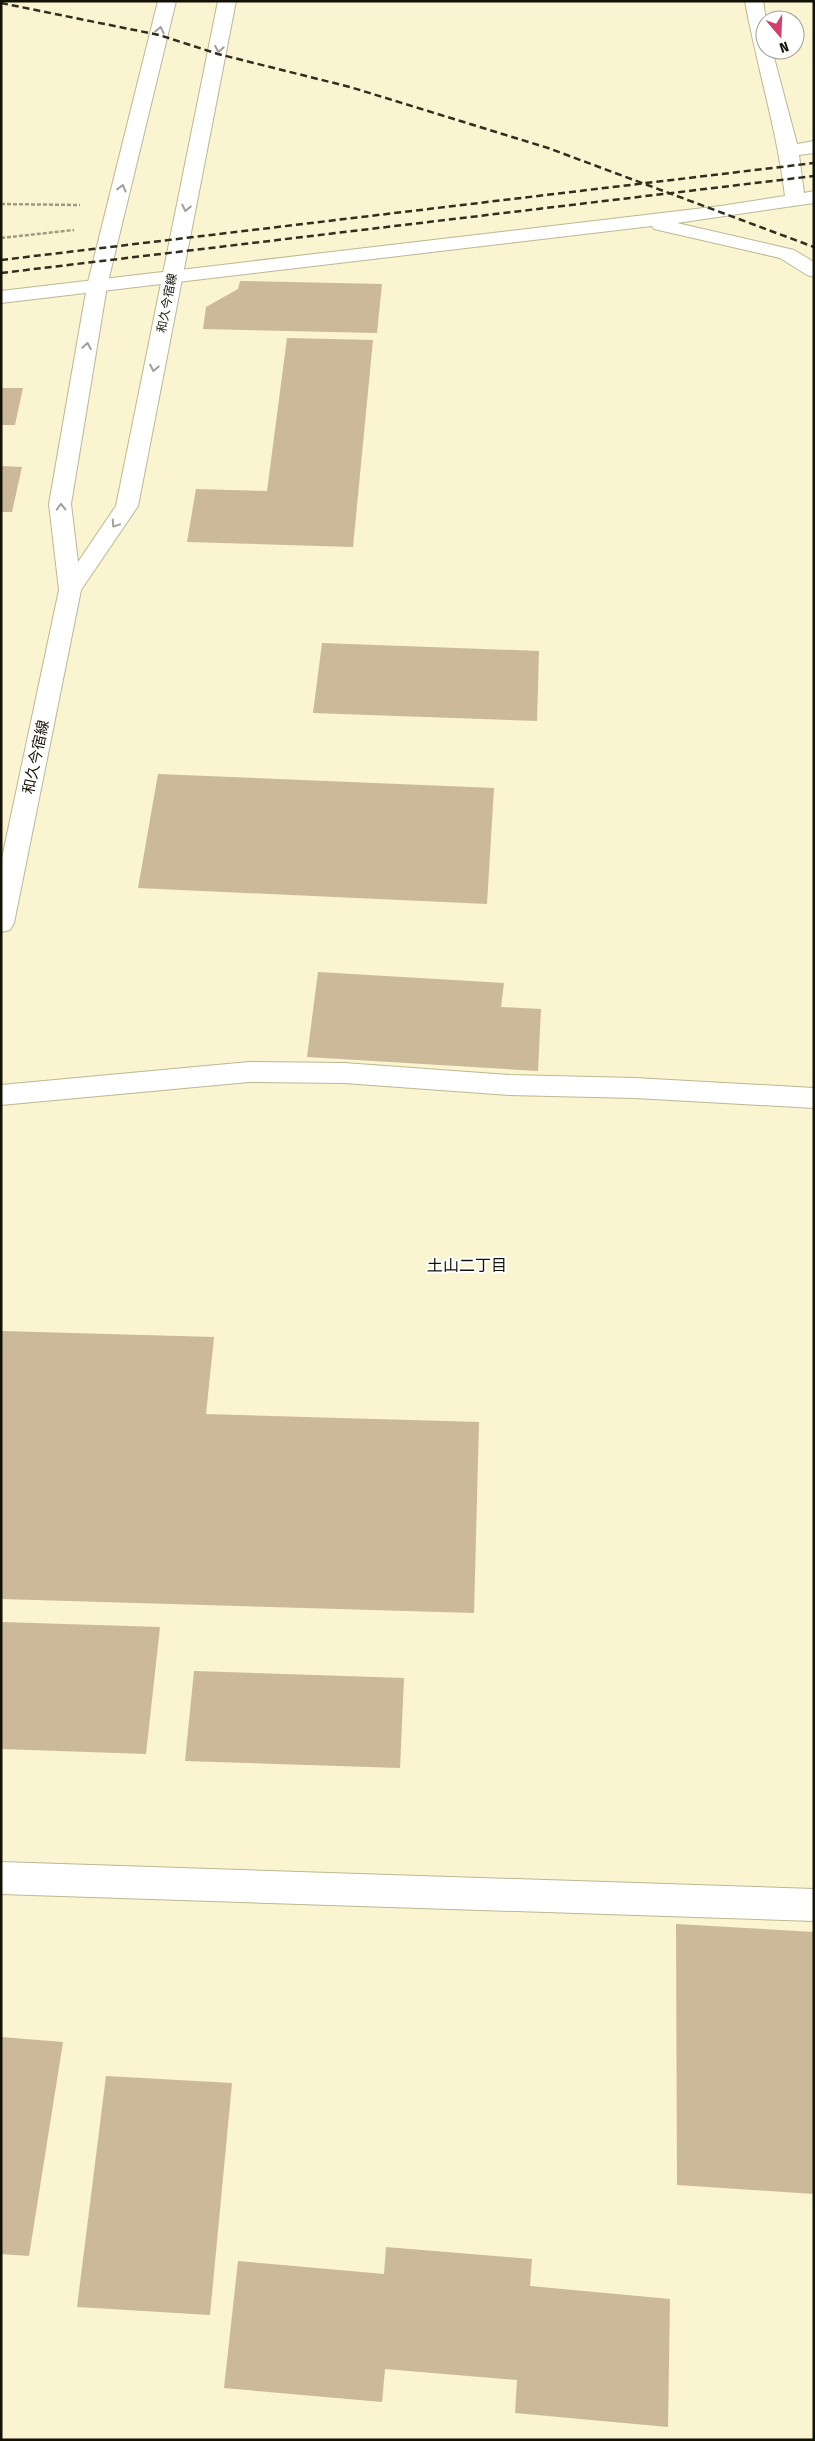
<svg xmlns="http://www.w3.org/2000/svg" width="815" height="2441" font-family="'Fira Sans Condensed','Noto Sans JP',sans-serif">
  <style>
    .building { fill: #cbb999 }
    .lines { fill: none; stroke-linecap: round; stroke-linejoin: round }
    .minor-casing { stroke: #bcb794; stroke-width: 2 }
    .major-casing { stroke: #bcb794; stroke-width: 2 }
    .path { stroke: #9f9b80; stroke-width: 2.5; stroke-dasharray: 4 2; stroke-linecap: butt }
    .minor { fill: #fff; fill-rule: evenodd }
    .major { fill: #fff; fill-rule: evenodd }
    .rail { stroke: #312e1f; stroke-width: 2.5; stroke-dasharray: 7 4; stroke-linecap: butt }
    .oneway { stroke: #a19f9b }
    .labels { text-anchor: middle; stroke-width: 4; stroke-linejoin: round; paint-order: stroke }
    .far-street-label { font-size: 12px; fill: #131005; stroke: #fff }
    .street-label { font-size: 15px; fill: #131005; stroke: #fff }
    .neighbourhood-label { font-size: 16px; fill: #131005; stroke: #fff }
  </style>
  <rect width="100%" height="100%" fill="#faf4d0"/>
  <path class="building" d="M240,281L382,284L377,333L203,329L206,307L238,289Z
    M287,338L373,340L353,547L187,542L196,489L267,491Z
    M1,388H23L15,425H1Z
    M1,466L22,467L12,512H1Z
    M322,643L539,651L537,721L313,713Z
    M158,774L494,788L487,904L138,888Z
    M318,972L504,983L501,1007L541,1009L538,1071L307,1057Z
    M1,1331L214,1337L206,1414L479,1422L474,1613L1,1599Z
    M1,1622L160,1627L146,1754L1,1749Z
    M194,1671L404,1678L400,1768L185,1761Z
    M676,1924L814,1932V2194L677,2185Z
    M1,2037L63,2042L29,2256L1,2254Z
    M106,2076L232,2083L210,2315L77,2307Z
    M386,2247L532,2259L530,2286L670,2299L668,2427L515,2413L517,2380L385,2369L382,2402L224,2388L238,2261L384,2274Z"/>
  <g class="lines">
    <defs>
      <path id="minor" d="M745,1H763L766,20L765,50H772L797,144L814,141V153L799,155L804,193L814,191V203L677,223L794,250L814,262V277L807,275L780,258L654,229L652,226L1,303V291L721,206L785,196C777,130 757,67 745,1Z
        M249,1062L344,1063L509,1075L635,1078L814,1088V1108L635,1098L509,1095L344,1083L249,1082L1,1105V1085Z
        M1,1862L814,1889V1921L1,1894Z"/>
      <path id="major" d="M158,1H176L107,286L71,504L78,562L116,506L218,1H236L138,506L81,590L14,923L10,930L1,932V863L59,590L49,504L87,286Z"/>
    </defs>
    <use href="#minor" class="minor-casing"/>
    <use href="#major" class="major-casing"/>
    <path class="path" d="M1,204L80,205
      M1,238L74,230"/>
    <use href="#minor" class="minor"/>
    <use href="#major" class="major"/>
    <path class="rail" d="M1,3L159,35L218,54L350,87L548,148L814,247
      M1,260L814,163
      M1,273L814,176"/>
  </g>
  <defs><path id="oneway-chevron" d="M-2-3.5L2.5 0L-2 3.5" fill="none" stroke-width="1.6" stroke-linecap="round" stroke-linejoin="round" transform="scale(1.25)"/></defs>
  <g class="oneway">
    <use href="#oneway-chevron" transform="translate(160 30) rotate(-77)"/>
    <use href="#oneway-chevron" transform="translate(219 49) rotate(100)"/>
    <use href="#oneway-chevron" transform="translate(122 188) rotate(-76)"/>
    <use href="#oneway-chevron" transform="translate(186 208) rotate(102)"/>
    <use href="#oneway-chevron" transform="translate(87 346) rotate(-80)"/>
    <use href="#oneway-chevron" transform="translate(154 368) rotate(101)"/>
    <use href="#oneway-chevron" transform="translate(61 507) rotate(-91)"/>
    <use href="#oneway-chevron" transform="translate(115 524) rotate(124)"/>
  </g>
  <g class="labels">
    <g class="far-street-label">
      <text transform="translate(167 303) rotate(-79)" y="4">和久今宿線</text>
    </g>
    <g class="street-label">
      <text transform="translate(36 757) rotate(-78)" y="5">和久今宿線</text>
    </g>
    <g class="neighbourhood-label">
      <text x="467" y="1271">土山二丁目</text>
    </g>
  </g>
  <rect width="815" height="2441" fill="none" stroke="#131005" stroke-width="5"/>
  <g transform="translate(780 35) rotate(161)"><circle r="24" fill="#ffffff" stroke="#a19f9b"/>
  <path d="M0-4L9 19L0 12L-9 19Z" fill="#cf416c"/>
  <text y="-8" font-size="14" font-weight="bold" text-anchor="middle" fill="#131005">N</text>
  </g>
</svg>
